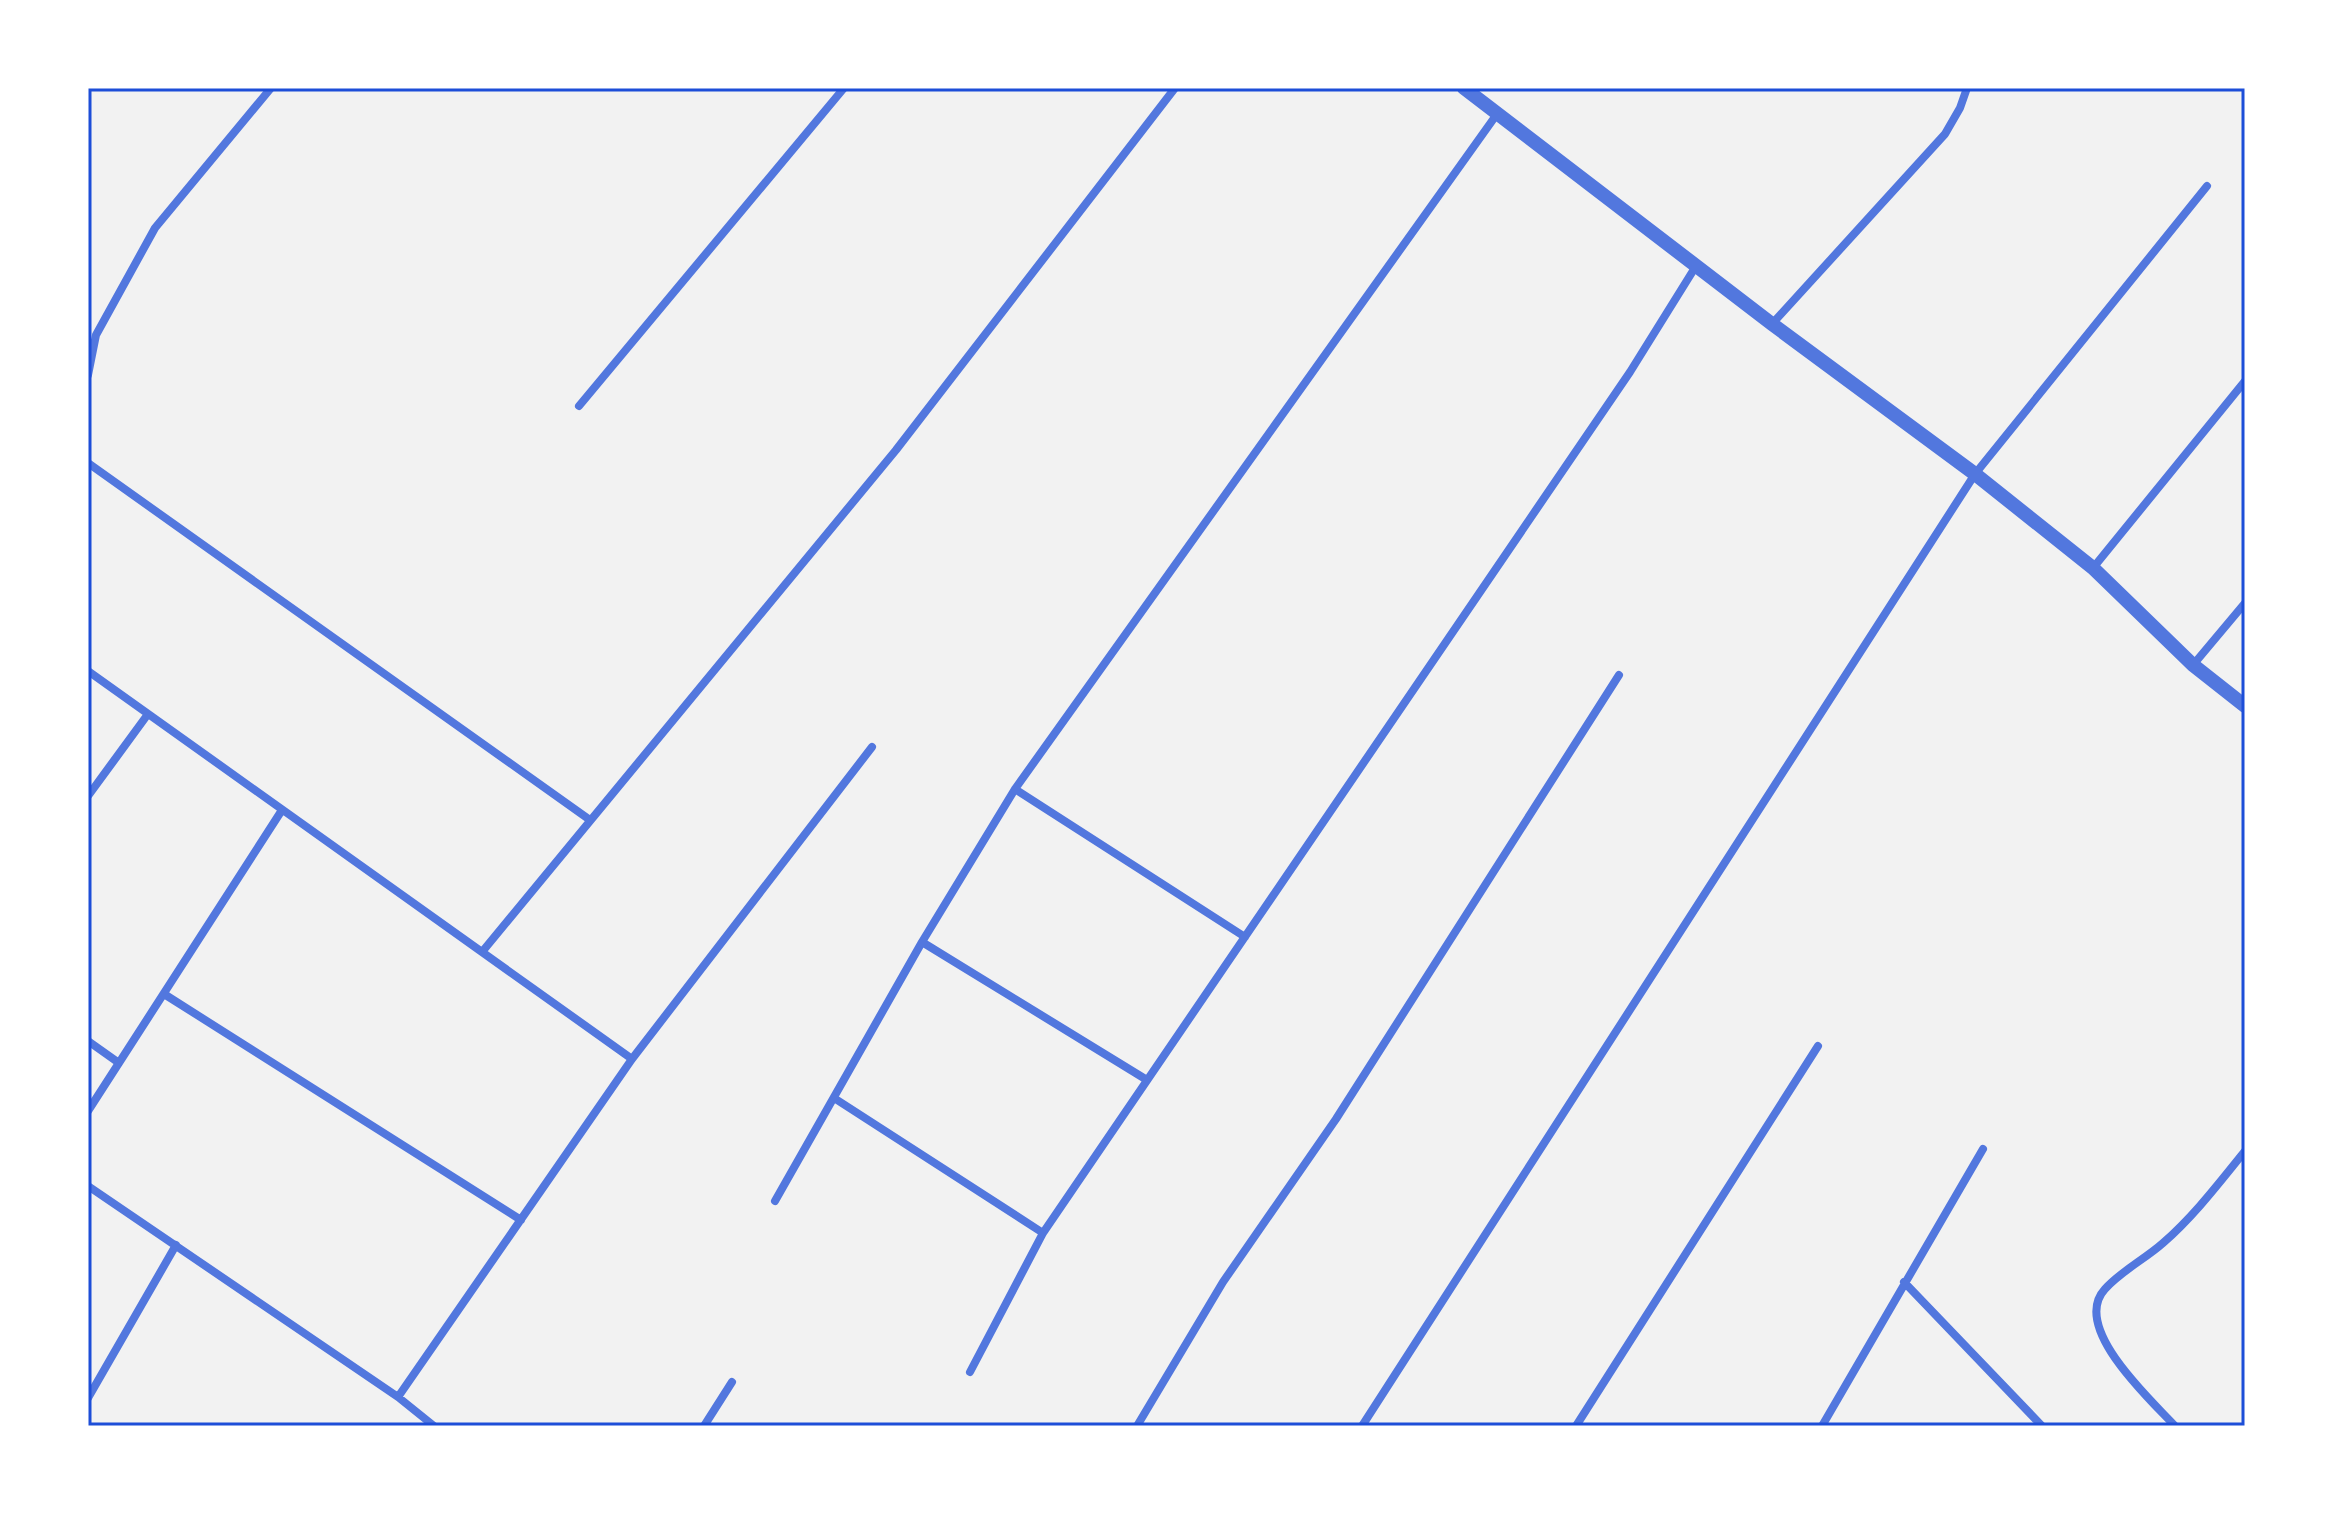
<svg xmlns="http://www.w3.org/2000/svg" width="2333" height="1514" font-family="Mulish,sans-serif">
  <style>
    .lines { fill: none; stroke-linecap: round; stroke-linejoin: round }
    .minor { stroke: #5277de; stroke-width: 8 }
    .tertiary { stroke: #5277de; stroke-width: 14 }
    .neatline { fill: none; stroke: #1d4ed8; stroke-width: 3 }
  </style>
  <rect width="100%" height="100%" fill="#f2f2f2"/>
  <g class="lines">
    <path class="minor" d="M1772,324L1945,134L1960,108L1967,88
      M88,375L96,335L155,228L271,88
      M579,406L844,88
      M88,463L590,820
      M2093,568L2245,381
      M2193,665L2245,603
      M88,671L632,1059
      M1015,789L1245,937
      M88,796L148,714
      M922,942L1147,1080
      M482,952L896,450L1175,88
      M164,994L521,1220
      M88,1041L119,1063
      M834,1098L1043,1233
      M88,1111L282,810
      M88,1186L398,1397L434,1426
      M775,1201L922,942L1015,789L1497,114
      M1904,1282L2042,1426
      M970,1372L1043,1233L1630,372L1696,266
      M398,1397L632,1059L872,747
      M88,1398L176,1245
      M704,1426L732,1382
      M1137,1426L1223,1282L1336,1119L1619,675
      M1362,1426L1975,474L2207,186
      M1576,1426L1818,1046
      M1822,1426L1983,1149
      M2175,1426C2151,1400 2070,1327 2105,1289C2121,1271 2145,1259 2163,1243C2194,1216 2219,1183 2245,1151"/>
    <path class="tertiary" d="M1464,88L1772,324L1975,474L2093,568L2193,665L2245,706"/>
  </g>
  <rect width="2333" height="1514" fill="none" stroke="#ffffff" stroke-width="180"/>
  <rect x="90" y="90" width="2153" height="1334" class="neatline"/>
</svg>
